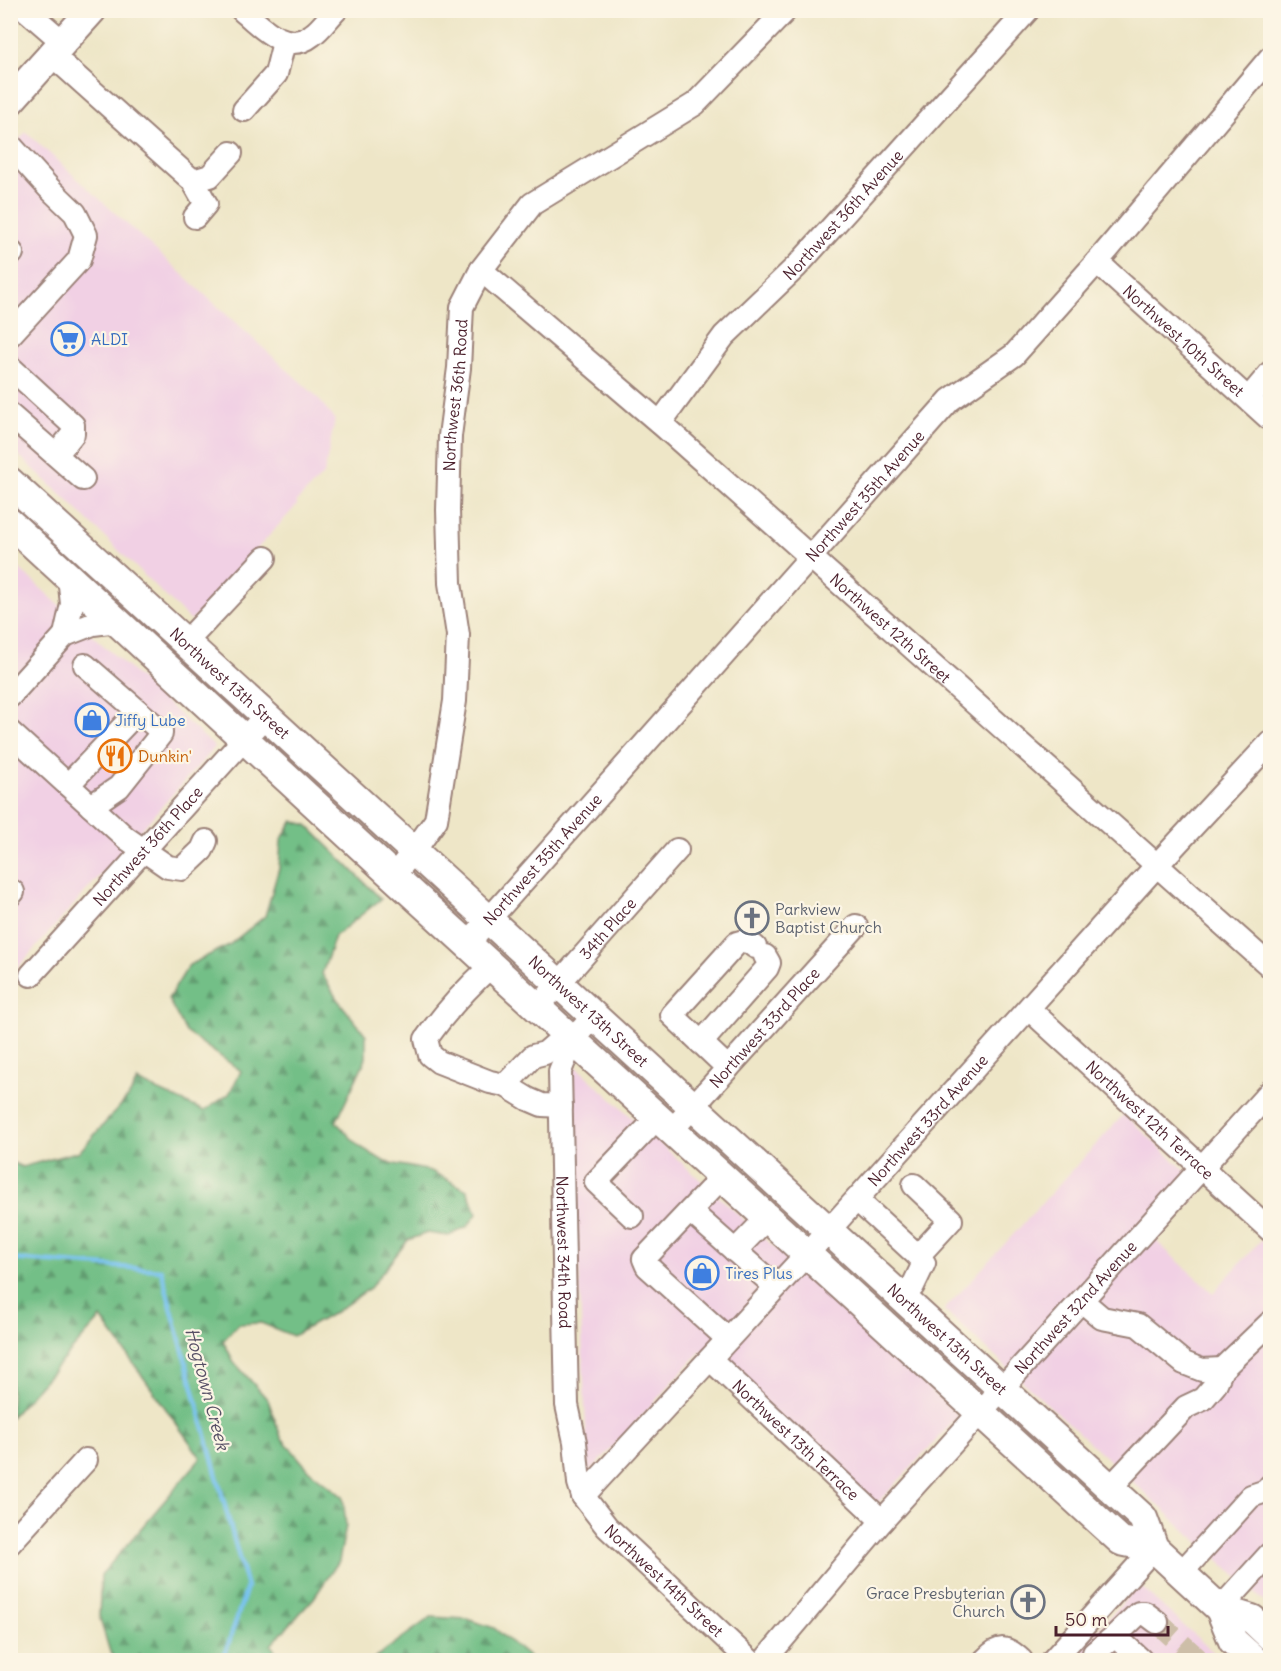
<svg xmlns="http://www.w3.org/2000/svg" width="1281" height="1671" font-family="Delius,sans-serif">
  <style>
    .built { fill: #f1d0e4 }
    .forest { fill: url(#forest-firs); stroke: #5e6f59; stroke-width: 1.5 }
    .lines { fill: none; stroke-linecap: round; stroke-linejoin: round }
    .stream { stroke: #75c1ef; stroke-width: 4.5 }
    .minor-tunnel { stroke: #cdbea8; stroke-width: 22; stroke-dasharray: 22 11; stroke-linecap: butt }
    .minor-casing { stroke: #9c8279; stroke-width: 26 }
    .major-casing { stroke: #9c8279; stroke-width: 32 }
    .minor { stroke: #fff; stroke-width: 22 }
    .major { stroke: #fff; stroke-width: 28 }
    .labels { text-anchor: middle; stroke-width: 4.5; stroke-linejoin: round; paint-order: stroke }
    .street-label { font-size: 16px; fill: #4a1f2b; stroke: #fcf5e5 }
    .shop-label { font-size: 16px; fill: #366cbe; stroke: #fcf5e5; text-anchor: start }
    .food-label { font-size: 16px; fill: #c56008; stroke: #fcf5e5; text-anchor: start }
    .worship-label { font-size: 16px; fill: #5b616d; stroke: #fcf5e5; text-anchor: start }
    .water-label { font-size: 18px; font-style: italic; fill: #575066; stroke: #fcf5e5 }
  </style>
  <defs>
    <pattern id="forest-firs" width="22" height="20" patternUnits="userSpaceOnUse" patternTransform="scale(1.5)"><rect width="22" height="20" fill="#73bf87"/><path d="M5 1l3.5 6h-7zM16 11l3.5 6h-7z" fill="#609b6f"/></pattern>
  </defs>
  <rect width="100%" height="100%" fill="#fcf5e5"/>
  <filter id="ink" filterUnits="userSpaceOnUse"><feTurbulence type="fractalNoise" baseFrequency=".0167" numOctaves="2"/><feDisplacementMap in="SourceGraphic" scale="12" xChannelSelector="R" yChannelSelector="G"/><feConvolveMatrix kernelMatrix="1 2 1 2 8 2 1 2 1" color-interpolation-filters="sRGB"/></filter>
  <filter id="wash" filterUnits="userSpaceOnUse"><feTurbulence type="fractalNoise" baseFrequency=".008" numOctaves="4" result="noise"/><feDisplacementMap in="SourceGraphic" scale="24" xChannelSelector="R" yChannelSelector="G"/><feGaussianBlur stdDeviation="1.35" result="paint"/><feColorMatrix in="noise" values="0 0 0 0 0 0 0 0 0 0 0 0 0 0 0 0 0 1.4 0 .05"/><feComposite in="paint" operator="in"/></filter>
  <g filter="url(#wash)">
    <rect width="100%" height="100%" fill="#eee6c7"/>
    <path class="built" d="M26,132L315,395L335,419L324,474L297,501V505L191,621L67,500L11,448L10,149Z
      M11,561L215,747L11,975Z
      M570,1061L959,1416L873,1508L702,1350L588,1474Z
      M1124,1114L1204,1188L1156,1241L1213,1293L1261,1240L1270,1249V1607L944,1310Z
      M1139,1585L1222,1660H1070Z"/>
    <path class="forest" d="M293,821L307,825L381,899L335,936L322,974L337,999L366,1035V1058L336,1122L359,1146L385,1162L431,1171L467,1190L477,1214L467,1227L449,1236L427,1233L408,1240L370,1288L337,1311L293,1336L261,1323L238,1324L223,1341L234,1362L268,1400L281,1437L309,1470L343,1497L346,1526L339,1561L314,1598L271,1645L281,1660H117L110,1652L99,1616L101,1575L201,1458L101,1318L11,1417V1162L22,1167L80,1151L129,1096L137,1081L204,1111L229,1094L241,1071L186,1032L168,999L189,965L229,945L265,916L279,868L281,840Z
      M431,1617L467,1619L494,1628L532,1660H372Z"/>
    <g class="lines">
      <path class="stream" d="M10,1259L161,1270L247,1587L223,1660"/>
    </g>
  </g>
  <g filter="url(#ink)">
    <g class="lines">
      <path class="minor-tunnel" d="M1157,1622L1199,1660"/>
      <defs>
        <g id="minor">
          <path d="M26,10L63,42"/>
          <path d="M242,10C261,27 287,55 312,35C321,29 328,18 336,10"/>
          <path d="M52,55L193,181L206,204L195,217"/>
          <path d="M244,110L276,74L284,42"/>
          <path d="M10,145L49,188L75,213L86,235L79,260L10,335"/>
          <path d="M193,181L210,176L231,153"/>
          <path d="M10,252L12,253L10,255"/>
          <path id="s1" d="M1097,262L1270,419"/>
          <path id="s2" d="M481,270L660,423L1270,966"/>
          <path d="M10,367L73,425V434L56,455"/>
          <path d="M1249,398L1270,373"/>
          <path d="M10,415L83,479"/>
          <path id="s3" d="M660,423L724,336L797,266L1028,10"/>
          <path d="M65,635L72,604L69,576"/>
          <path d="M185,643L265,558"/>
          <path d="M85,665L161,731V734L119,787L91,806"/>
          <path d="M10,696L65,635L93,624L118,621"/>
          <path d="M10,732L126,838L168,867L182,869L202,850L206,841"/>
          <path d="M68,785L138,711"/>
          <path id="s4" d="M393,876L414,851L436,820L455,701L458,635L450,583L448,510L450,436L459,368L462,307L481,270L532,204L695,104L786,10"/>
          <path d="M10,890L13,892L10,895"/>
          <path id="s5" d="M468,943L950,400L1014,355L1097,262L1270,58"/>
          <path d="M492,965C468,987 445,1012 426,1039L430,1055L439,1062L490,1082L505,1085L528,1099L542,1105L561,1106"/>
          <path id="s6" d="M31,975L265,716"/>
          <path id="s7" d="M538,1007L677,850"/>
          <path id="s8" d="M1029,1009L1270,1230"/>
          <path id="s9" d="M593,1016L573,1040L560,1071L567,1405L575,1442L579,1483L583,1496L607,1527L749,1660"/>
          <path d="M701,1043L767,968L769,963L765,956"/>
          <path d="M728,1068L672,1015L737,943C745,940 748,941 755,947"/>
          <path d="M505,1085L533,1056L545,1053L567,1034"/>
          <path id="s10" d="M672,1130L856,926"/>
          <path d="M723,1176L644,1259L647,1266L728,1339"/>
          <path d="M914,1185L951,1220L918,1256"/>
          <path d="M857,1200L918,1256L924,1263L913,1286L902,1298"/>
          <path d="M690,1211L776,1287"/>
          <path d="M632,1216L596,1182L658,1117"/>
          <path d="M735,1251L768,1217"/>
          <path d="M1082,1301L1102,1318L1138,1325L1184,1363L1202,1370L1222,1369"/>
          <path id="s11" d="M710,1359L882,1521"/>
          <path d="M1110,1488L1186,1407L1203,1399L1215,1385L1222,1369L1270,1323"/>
          <path id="s12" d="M583,1496L829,1230L1157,865L1270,743"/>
          <path d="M10,1543L86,1460"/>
          <path d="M1181,1573L1251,1496L1266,1491L1270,1486"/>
          <path d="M1220,1609L1270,1554"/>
          <path d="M1115,1636L1139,1613H1145L1157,1622"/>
          <path d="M1094,1653L1115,1636L1141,1660"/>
          <path id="s13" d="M765,1660L882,1521L1270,1092"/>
          <path d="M985,1660C1000,1644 1006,1647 1021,1660"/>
          <path d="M1053,1660L1154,1548"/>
        </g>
        <g id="major">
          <path d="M10,101L92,10"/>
          <path id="s14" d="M10,482L1143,1518L1154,1548L1181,1573L1220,1609L1252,1619L1270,1636"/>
          <path d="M10,523L393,876L1121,1541L1154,1548"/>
          <path d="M1220,1609L1233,1641L1254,1660"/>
        </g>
      </defs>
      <use href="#minor" class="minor-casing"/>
      <use href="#major" class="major-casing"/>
      <use href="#minor" class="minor"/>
      <use href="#major" class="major"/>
    </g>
  </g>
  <defs>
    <symbol id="supermarket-ring" viewBox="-11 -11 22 22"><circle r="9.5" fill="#fcf5e5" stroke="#3f7fe0" stroke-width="1.5"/><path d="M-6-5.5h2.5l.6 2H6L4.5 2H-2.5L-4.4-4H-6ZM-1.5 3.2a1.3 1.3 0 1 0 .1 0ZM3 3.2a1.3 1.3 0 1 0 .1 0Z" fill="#3f7fe0"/></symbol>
    <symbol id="shop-ring" viewBox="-11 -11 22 22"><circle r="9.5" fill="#fcf5e5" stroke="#3f7fe0" stroke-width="1.5"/><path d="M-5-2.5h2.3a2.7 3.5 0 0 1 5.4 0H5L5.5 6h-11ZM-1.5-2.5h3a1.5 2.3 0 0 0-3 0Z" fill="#3f7fe0"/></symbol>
    <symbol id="restaurant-ring" viewBox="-11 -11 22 22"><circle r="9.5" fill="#fcf5e5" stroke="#e8710a" stroke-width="1.5"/><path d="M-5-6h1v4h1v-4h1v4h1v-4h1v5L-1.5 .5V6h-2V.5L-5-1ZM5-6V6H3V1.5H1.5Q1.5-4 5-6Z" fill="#e8710a"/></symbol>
    <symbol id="church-ring" viewBox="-11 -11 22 22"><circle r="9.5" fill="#fcf5e5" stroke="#6b7280" stroke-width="1.5"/><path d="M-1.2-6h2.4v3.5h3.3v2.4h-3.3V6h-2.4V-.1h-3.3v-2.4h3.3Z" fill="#6b7280"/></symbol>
  </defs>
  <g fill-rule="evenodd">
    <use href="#supermarket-ring" x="49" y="320" width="38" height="38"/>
    <use href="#shop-ring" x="73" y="701" width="38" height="38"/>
    <use href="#restaurant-ring" x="96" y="737" width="38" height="38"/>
    <use href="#church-ring" x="733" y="899" width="38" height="38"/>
    <use href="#shop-ring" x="683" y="1254" width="38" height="38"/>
    <use href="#church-ring" x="1009" y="1583" width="38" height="38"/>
  </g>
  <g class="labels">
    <g class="street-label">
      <text dy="6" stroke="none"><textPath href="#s3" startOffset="278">Northwest 36th Avenue</textPath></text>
      <text dy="6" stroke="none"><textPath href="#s1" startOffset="117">Northwest 10th Street</textPath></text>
      <text dy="6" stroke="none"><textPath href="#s4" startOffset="498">Northwest 36th Road</textPath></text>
      <text dy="6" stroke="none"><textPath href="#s5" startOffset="598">Northwest 35th Avenue</textPath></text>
      <text dy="6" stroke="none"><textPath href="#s2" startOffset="544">Northwest 12th Street</textPath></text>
      <text dy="6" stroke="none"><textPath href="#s14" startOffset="298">Northwest 13th Street</textPath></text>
      <text dy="6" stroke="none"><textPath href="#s6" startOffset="174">Northwest 36th Place</textPath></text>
      <text dy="6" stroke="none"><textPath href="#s5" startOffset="112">Northwest 35th Avenue</textPath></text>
      <text dy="6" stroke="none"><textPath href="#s7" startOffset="105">34th Place</textPath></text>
      <text dy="6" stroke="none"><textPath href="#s14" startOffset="784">Northwest 13th Street</textPath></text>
      <text dy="6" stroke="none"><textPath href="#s10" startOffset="138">Northwest 33rd Place</textPath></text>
      <text dy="6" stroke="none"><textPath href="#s8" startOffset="164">Northwest 12th Terrace</textPath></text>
      <text dy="6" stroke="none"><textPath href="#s12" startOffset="510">Northwest 33rd Avenue</textPath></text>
      <text dy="6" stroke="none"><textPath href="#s9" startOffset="246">Northwest 34th Road</textPath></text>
      <text dy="6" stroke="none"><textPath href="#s13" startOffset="470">Northwest 32nd Avenue</textPath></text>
      <text dy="6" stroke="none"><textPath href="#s14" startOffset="1270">Northwest 13th Street</textPath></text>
      <text dy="6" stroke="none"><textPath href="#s11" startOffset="118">Northwest 13th Terrace</textPath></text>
      <text dy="6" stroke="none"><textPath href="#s9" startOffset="609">Northwest 14th Street</textPath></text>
    </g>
    <g class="shop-label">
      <text x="91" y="345">ALDI</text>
      <text x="115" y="726">Jiffy Lube</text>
      <text x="725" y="1279">Tires Plus</text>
    </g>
    <g class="food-label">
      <text x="138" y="762">Dunkin'</text>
    </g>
    <g class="worship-label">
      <text x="775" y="915">Parkview<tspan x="775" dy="18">Baptist Church</tspan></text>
      <text x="1005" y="1599" text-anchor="end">Grace Presbyterian<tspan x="1005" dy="18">Church</tspan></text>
    </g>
    <g class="water-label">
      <text transform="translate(207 1389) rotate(75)" y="6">Hogtown Creek</text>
    </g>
  </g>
  <rect width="1281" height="1671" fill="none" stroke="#fcf5e5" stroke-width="36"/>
  <path d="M1056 1626v9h112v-9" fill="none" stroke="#4a1f2b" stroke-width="3"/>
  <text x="1065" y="1626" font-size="18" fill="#4a1f2b" stroke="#fcf5e5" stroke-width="4.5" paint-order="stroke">50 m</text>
</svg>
